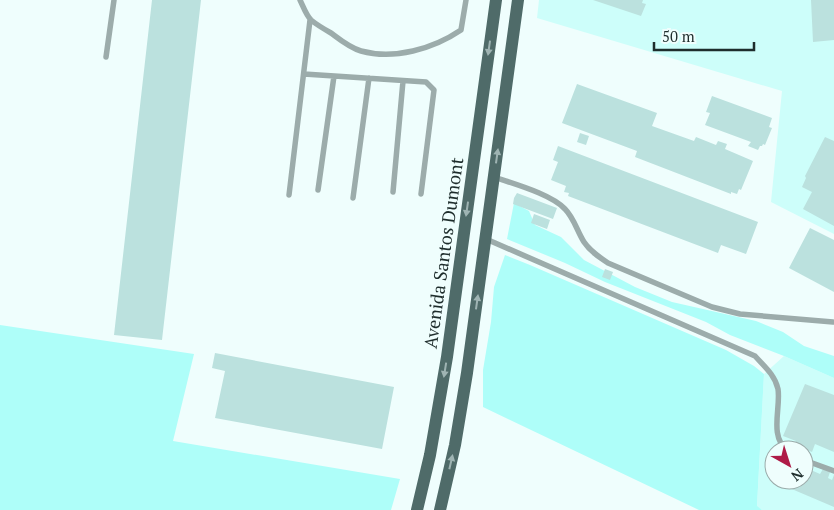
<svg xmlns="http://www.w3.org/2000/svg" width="834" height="510" font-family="'PT Serif',serif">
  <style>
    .built { fill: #cdfefa; fill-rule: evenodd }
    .green { fill: #aefef9 }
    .building { fill: #bbe1de }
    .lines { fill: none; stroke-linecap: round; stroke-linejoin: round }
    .lane { stroke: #9cacab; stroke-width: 5.5 }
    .primary { stroke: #4f6b69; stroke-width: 12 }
    .oneway { fill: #9fb4b3 }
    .labels { text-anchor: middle; stroke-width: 4.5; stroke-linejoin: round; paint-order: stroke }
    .street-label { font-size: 18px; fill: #1e2d2c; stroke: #effefd }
  </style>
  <rect width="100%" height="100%" fill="#effefd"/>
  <path class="built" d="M539,0H834V234L771,202L782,91L537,18Z
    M784,356L834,378V510H762L757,507L764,374ZM774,450H804V480H774Z"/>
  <path class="green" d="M514,203L529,211L535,225L561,237L584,260L635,287L672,302L756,321L783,332L804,346L834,356V378L784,356L730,335L706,322L605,282L565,263L507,239Z
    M505,255L530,265L726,350L754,366L764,374L757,506L762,510H699L483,407V370L491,322L494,287Z
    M0,325L194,354L173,441L400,479L391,510H0Z"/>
  <path class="building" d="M152,0H201L162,340L114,335Z
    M593,0H643L642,3L646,4L641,16Z
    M811,0H834V40L813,42Z
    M577,84L657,113L652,126L694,141L696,137L716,145L718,141L727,144L725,149L753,161L741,190L739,189L737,194L731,192V194L635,157L637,151L562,123Z
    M712,96L772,118L769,127L772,128L765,145L763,144L762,146H760L758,150L748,146L751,142L705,125L710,113L706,112Z
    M580,133L589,136L586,145L577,142Z
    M825,137L834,141V226L803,209L812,192L802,187L806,178L805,176Z
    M558,146L758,222L746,254L721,245L718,253L568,196L569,193L564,192L566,186L551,180L558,162L553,160Z
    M517,193L557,208L553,219L513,204L514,198Z
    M534,214L550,220L547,229L531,223Z
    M810,228L834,240V292L789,268Z
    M605,269L613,272L610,280L602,277Z
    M215,353L394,387L382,449L215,418L225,371L212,368Z
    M805,384L834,395V452L815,444L812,452L794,444L796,441L783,436Z
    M804,467L820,474L823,469L830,472L828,478L832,480L834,475V507L787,487L790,480H804Z"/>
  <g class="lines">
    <path class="lane" d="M300,0C303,6 306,15 311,20C317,25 324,29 331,33C339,39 350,48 361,51C394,60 433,49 461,30L466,0
      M106,57L114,0
      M304,74L426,82L434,90L421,194
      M494,177C514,184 551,194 565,209C574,218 577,231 584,242C590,251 599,257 608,263L712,307L740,314L833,322
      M318,190L334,76
      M393,192L403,81
      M289,195L310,20
      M353,198L369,78
      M486,239L755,356C764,366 775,375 778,389C781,408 769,436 787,450
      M804,460L834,471"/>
    <path class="primary" d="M417,510L430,455L447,357L496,0
      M440,510L455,445L467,373L518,0"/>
  </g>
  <defs><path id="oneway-solid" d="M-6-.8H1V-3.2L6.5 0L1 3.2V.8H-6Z" transform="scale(1.25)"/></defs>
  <g class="oneway">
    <use href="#oneway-solid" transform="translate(489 48) rotate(98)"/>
    <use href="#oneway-solid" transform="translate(497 156) rotate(-82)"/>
    <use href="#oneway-solid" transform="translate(467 209) rotate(98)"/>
    <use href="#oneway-solid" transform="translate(477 302) rotate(-82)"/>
    <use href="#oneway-solid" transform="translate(445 370) rotate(99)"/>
    <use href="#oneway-solid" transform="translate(451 462) rotate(-77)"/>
  </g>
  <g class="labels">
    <g class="street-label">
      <text transform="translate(444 253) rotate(-82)" y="6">Avenida Santos Dumont</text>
    </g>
  </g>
  <g transform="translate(789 465) rotate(141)"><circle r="24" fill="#effefd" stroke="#9baaa9"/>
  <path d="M0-4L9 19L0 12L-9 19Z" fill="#ae1b47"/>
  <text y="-8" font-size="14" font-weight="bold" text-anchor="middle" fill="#1e2d2c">N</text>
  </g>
  <path d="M654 42v8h100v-8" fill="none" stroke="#1e2d2c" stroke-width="2.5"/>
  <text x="662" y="42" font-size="15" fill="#1e2d2c" stroke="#effefd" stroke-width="4" paint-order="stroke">50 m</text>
</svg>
